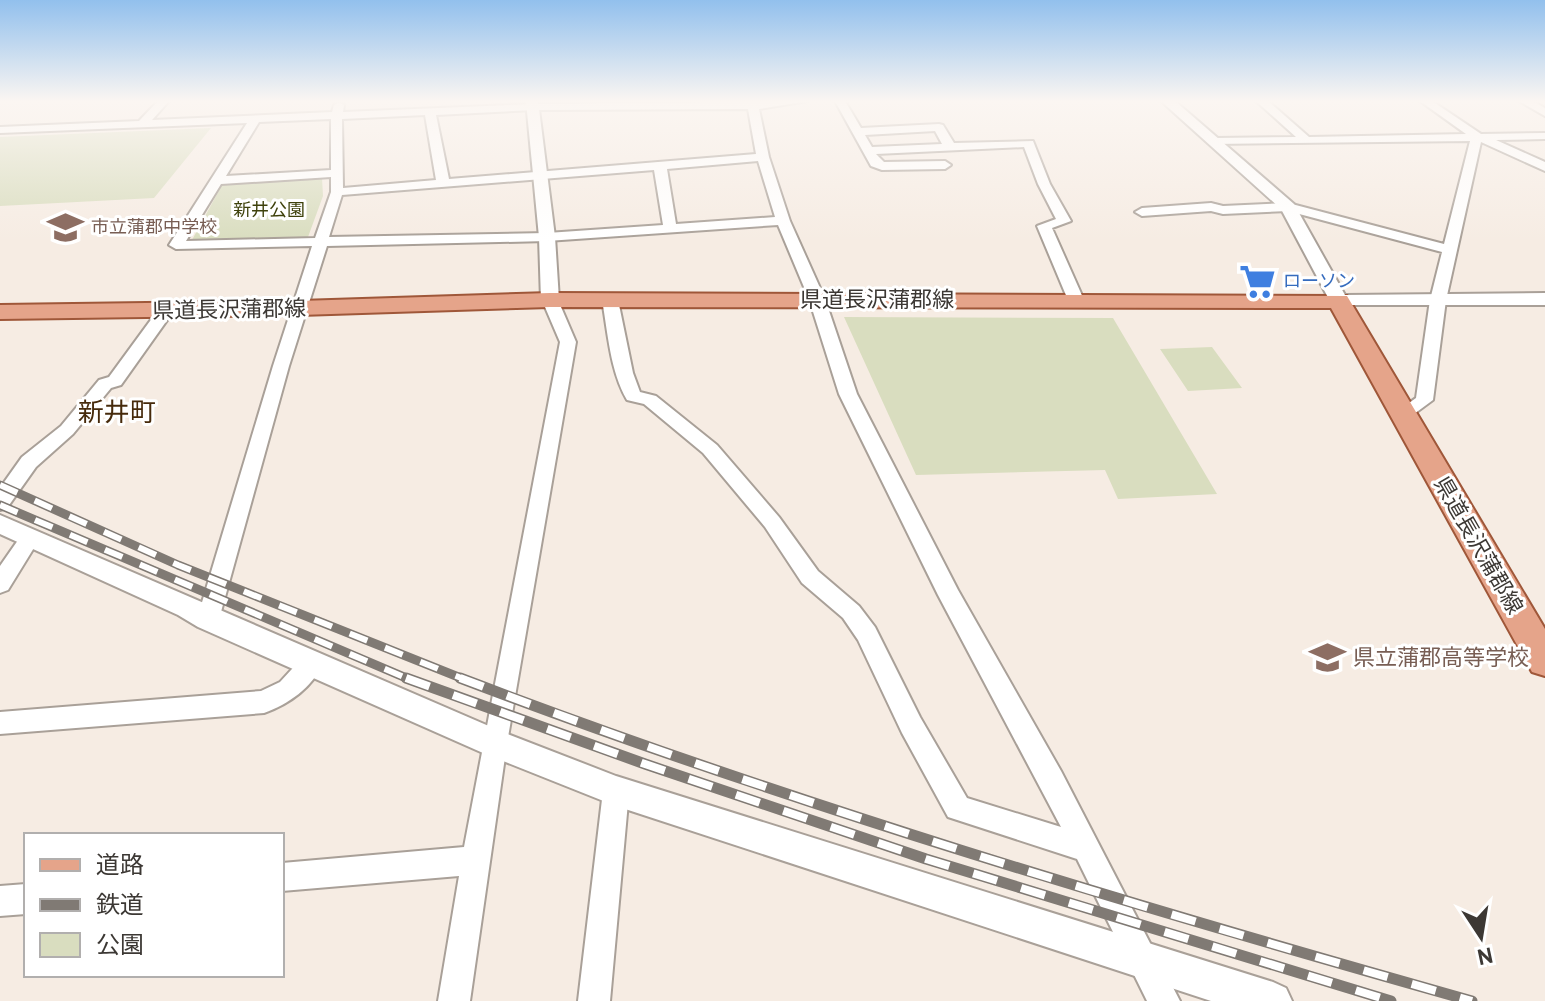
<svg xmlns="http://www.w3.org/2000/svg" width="1545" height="1001" font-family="Overpass,'Noto Sans JP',sans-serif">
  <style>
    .green { fill: #d9ddbf }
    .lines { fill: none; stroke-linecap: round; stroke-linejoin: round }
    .minor-casing { stroke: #a9a098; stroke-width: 4 }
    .tertiary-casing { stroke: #a9a098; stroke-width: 4 }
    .primary-casing { stroke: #9f5739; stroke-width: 4 }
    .minor { fill: #fff; fill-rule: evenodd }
    .tertiary { fill: #fff; fill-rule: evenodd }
    .primary { fill: #e5a48a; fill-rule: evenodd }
    .rail-far1-casing { stroke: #807a74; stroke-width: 9 }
    .rail-casing { stroke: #807a74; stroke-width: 11 }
    .rail-far1 { stroke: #fff; stroke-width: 6; stroke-dasharray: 19; stroke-linecap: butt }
    .rail { stroke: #fff; stroke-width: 8; stroke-dasharray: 25; stroke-linecap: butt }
    .labels { text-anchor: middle; stroke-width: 6; stroke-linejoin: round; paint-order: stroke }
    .far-park-label { font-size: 18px; fill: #3e410b; stroke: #fff }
    .far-education-label { font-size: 18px; fill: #785e54; stroke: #fff; text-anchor: start }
    .far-shop-label { font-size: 18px; fill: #366cbe; stroke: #fff; text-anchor: start }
    .street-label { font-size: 22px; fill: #3c3834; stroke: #fff }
    .education-label { font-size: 22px; fill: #785e54; stroke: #fff; text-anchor: start }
    .quarter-label { font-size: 26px; fill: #462a0b; stroke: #fff }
  </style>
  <rect width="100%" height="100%" fill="#f6ece3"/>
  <path class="green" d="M211,128L154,198L0,206V137Z
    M322,178L323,196L308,237L192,240L222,185Z
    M844,317L1113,318L1217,494L1118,499L1105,470L916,475Z
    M1212,347L1242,388L1188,391L1160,349Z"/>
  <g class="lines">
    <defs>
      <path id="minor" d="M158,101H169L152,120L332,112L334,105L339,102L344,105L343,112L534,104L808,101L759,109L769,157L790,221L825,299L857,394L958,590L1061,771L1180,1001H1147L1077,859L948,817L902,733L858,640L843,618L802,583L765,527L703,453L644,404L627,400C610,371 608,333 602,300L610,295L618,300L633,373L640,392L656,396L717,445L779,517L818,571L859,606L875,627L920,717L967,798L1061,827L938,595L839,394L809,299L778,225L547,241L327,246L289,366L219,619L216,625L208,628L200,625L197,619L273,366L312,246L176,249L169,245L247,123L0,133V127L139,121ZM748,109L756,154L449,179L436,115L534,110ZM425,115L436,180L343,188L342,119ZM331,119V170L226,176L259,122ZM758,161L775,217L676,224L667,169ZM654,170L663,225L547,233L329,237L342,195ZM331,177V192L315,238L186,241L221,184Z
        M835,101H845L861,128L939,124L943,125L954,143L1033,141L1050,184L1071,221L1052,228L1084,300L1081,303L1076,305L1068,300L1037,226L1056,219L1038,184L1024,147L876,154L884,162L945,161L951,165L945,169L882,170L871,166ZM935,131L942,144L872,147L865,135Z
        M1256,101H1268L1309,137L1466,134L1420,101H1432L1481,134L1545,133V139L1496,140L1545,162V171L1481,142L1446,300L1433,400L1410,417H1398L1395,413L1416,398L1430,300L1442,252L1288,211L1223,214L1211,211L1142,216L1135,212L1142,208L1211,203L1223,206L1288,203L1444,244L1470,141L1211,144V140L1215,138L1296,137Z
        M1519,101H1532L1545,108V116Z
        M550,295L558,300L576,342L507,743L470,1001H438L459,876L282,891V863L464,847L560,342L542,300Z
        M167,304L175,309L121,385L111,388L73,434L36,467L7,508L0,510V488L22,457L61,426L99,380L109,377L161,306Z
        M30,530L37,533L40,538L8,590L0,593V566L23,533Z
        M311,654L319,657L323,664C311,688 289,704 264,713L0,734V712L261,691L280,682L303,657Z
        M616,778L625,782L629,791L610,1001H578L603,791L607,782Z
        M26,884V914L0,916V886Z"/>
      <path id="tertiary" d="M526,101H538L555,237L559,300L550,306L541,300L539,237Z
        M1161,101H1175L1294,204L1345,295L1545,293V305H1332L1281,209Z
        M0,515L505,733L616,776L1273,982L1286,988L1292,1001H1211L616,806L483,753L198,627L178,615L0,534Z"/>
      <path id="primary" d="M550,293L1347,296L1545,629V676L1532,672L1331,308L550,307L300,315L0,319V305L300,301Z"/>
    </defs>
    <use href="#minor" class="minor-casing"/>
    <use href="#tertiary" class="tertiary-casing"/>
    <use href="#primary" class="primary-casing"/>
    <use href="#minor" class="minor"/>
    <use href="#tertiary" class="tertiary"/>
    <use href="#primary" class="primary"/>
    <defs>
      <path id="rail-far1" d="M0,485L178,565L466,680
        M0,505L411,680"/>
      <path id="rail" d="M406,678L645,764L926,859L1391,1001
        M460,678C792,804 1131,905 1472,1001"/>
    </defs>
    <use href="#rail-far1" class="rail-far1-casing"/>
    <use href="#rail" class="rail-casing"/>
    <use href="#rail-far1" class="rail-far1"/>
    <use href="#rail" class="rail"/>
  </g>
  <linearGradient id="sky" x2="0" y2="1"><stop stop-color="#92c0ed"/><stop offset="0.42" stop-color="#fbf6f2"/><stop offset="1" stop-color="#fbf6f2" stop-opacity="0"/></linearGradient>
  <rect width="1545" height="241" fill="url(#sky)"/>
  <defs>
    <symbol id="school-bare" viewBox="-9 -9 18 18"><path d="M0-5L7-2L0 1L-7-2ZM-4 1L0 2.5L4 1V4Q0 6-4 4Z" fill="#8d6e63" stroke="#fff" stroke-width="2.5" paint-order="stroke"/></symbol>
    <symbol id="supermarket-bare" viewBox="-9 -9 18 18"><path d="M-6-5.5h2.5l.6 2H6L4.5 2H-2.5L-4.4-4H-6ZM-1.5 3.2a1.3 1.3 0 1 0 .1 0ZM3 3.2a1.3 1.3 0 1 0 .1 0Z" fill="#3f7fe0" stroke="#fff" stroke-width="2.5" paint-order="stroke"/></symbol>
  </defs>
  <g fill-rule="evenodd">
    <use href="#school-bare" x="40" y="202" width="51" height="51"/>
    <use href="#supermarket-bare" x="1232" y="256" width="51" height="51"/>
    <use href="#school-bare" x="1302" y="632" width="51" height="51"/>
  </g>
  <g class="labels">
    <g class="far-park-label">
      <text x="269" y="216">新井公園</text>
    </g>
    <g class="far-education-label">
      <text x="91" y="233">市立蒲郡中学校</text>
    </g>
    <g class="far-shop-label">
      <text x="1283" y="287">ローソン</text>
    </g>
    <g class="street-label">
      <text x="877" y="307">県道長沢蒲郡線</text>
      <text transform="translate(229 309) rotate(-1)" y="8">県道長沢蒲郡線</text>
      <text transform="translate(1479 545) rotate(60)" y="8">県道長沢蒲郡線</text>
    </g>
    <g class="education-label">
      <text x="1353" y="665">県立蒲郡高等学校</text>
    </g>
    <g class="quarter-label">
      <text x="117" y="421">新井町</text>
    </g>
  </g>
  <rect x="24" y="833" width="260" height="144" fill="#ffffff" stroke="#b1afae" stroke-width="2"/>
  <rect x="40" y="859" width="40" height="12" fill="#e5a48a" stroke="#b1afae" stroke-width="2"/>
  <text x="96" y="873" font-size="24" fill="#3c3834">道路</text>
  <rect x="40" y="899" width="40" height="12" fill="#807a74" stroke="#b1afae" stroke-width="2"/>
  <text x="96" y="913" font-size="24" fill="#3c3834">鉄道</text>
  <rect x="40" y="933" width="40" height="24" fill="#d9ddbf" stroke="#b1afae" stroke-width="2"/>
  <text x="96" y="953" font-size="24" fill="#3c3834">公園</text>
  <g transform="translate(1481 937) rotate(168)" stroke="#ffffff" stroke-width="6" paint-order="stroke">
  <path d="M0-6L14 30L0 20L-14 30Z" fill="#3c3834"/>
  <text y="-12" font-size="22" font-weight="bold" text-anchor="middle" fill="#3c3834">N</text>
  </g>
</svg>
